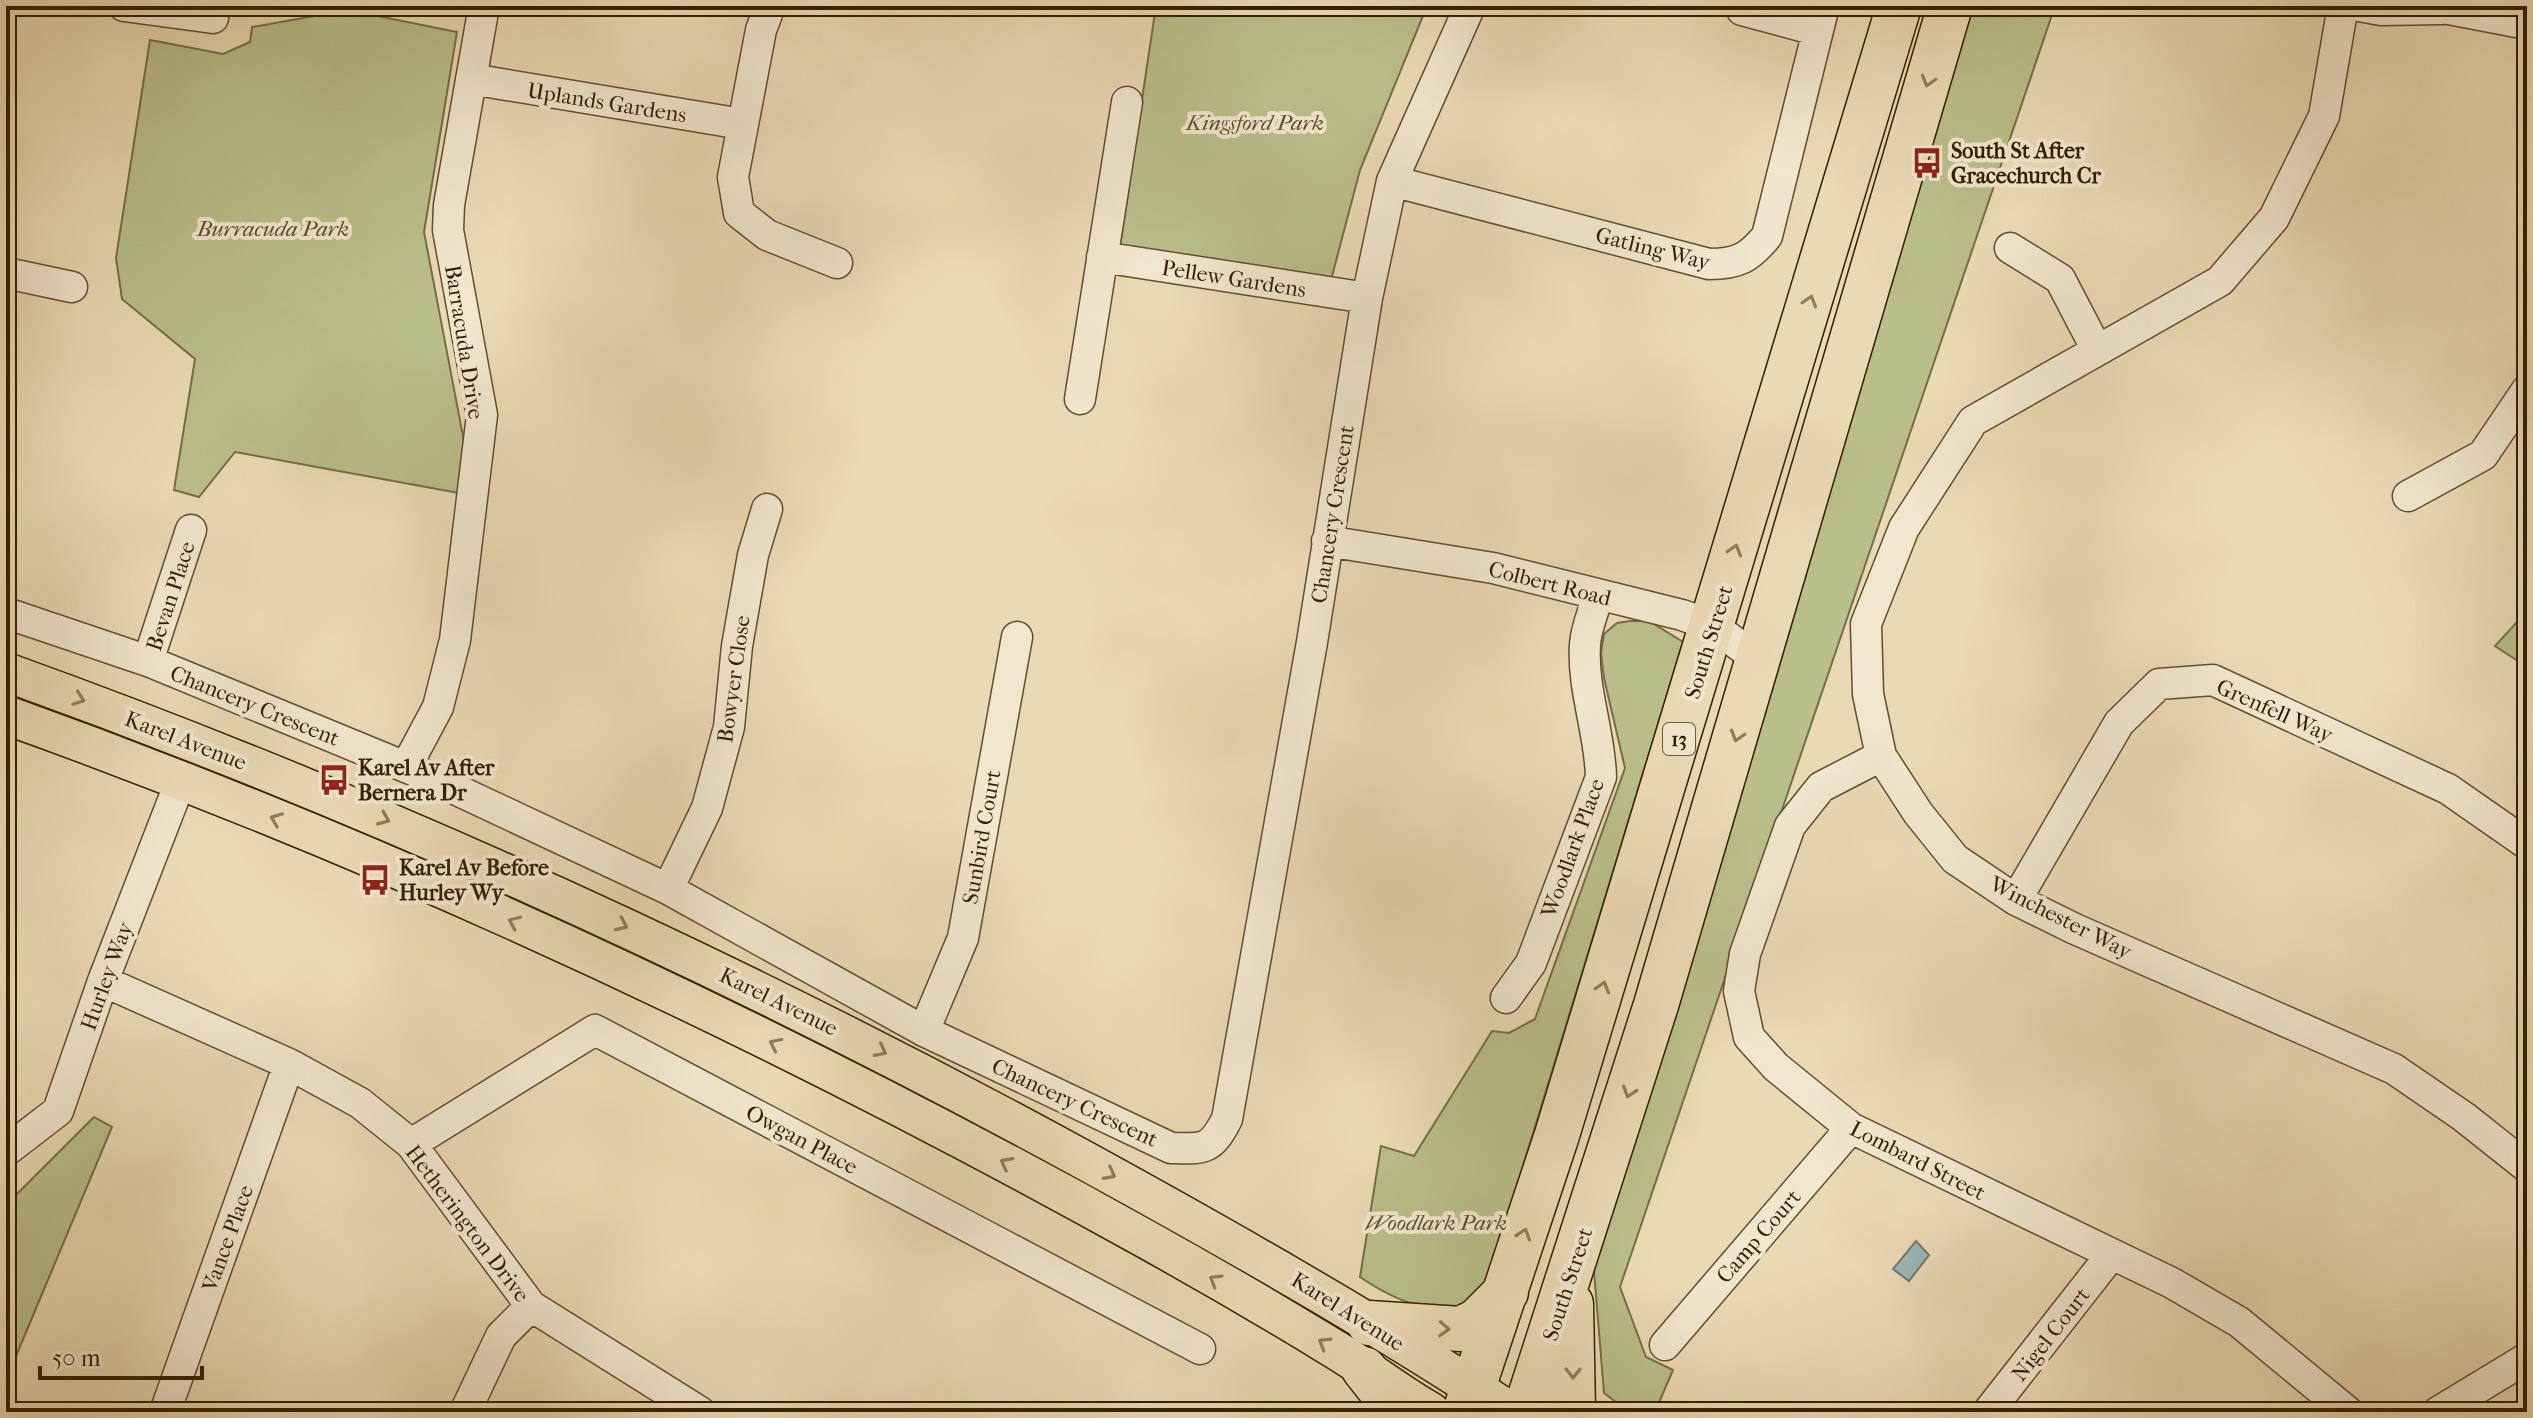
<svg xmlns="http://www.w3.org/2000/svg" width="2533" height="1418" font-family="'IM FELL French Canon',serif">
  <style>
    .green { fill: #b9bf8b; stroke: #766e46; stroke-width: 2 }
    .water { fill: #9bb8b7; stroke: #727a6f; stroke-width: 2 }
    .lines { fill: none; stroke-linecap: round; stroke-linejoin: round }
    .minor-casing { stroke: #624d2e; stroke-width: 33 }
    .major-casing { stroke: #341e02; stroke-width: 41 }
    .highway-casing { stroke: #341e02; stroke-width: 47 }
    .minor { stroke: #f1e7ce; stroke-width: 30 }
    .major { stroke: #eadab4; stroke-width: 38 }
    .highway { stroke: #eadab4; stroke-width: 44 }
    .oneway { stroke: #8f7c5b }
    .labels { text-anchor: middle; stroke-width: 8; stroke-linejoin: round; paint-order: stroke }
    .shield { fill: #f1e7ce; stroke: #6d5a3f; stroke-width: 2 }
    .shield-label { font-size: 20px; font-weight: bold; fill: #341e02 }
    .street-label { font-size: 22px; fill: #341e02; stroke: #f1e7ce }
    .park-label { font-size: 22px; font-style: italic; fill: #5c4e2b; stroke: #f1e7ce }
    .poi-label { font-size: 22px; font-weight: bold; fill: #341e02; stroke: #f1e7ce; text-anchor: start }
  </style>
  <rect width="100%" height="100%" fill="#eadab4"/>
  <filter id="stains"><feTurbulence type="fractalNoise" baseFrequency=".0025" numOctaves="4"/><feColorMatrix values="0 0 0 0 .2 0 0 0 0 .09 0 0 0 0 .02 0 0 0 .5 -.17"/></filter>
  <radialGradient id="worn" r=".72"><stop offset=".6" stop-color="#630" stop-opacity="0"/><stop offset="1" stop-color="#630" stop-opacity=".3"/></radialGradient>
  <path class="green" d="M1156,6H1427L1360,170L1331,280L1120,246Z
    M1973,6H2055L1620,1287L1646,1357L1673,1370L1655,1412H1629L1604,1393L1593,1259Z
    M348,10L457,32L424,232L466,452L459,493L235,452L199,497L174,490L195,359L122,299L116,258L150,40L223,54L250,42L252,27Z
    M2527,611V667L2495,646Z
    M1630,621H1649L1683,642L1484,1294L1467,1310C1419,1308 1400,1304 1360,1277L1381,1146L1414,1156L1492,1031L1509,1033L1535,1019L1625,768L1604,678L1601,653L1604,634L1617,623Z
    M94,1117L112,1127L6,1380V1205Z"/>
  <path class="water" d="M1916,1241L1929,1255L1909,1281L1893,1269Z"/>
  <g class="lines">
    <defs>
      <path id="minor" d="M124,6L213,18
        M770,6L761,30L733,177L739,213L767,235L837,263
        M2343,6L2324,116L2274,218L2220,281L1973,421L1904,528L1866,624L1868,694L1881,756L1918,813L1955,859L2016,900L2075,929L2394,1069L2464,1117L2527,1167
        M2359,6L2381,10L2442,9
        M2433,6L2527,24
        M1742,10L1816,30
        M471,79L742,124
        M1392,181L1709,264C1738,264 1749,258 1767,236L1824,6
        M2010,248L2060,279L2097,350
        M1102,257L1367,298
        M6,273L72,287
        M1080,399L1127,102
        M2408,496L2483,455L2527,390
        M1327,541L1493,568L1682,615L1713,626L1760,661
        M6,613L148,661L425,775L668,889L924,1031L1171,1148C1205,1149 1211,1150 1227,1119L1312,642L1367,298L1392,181L1470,6
        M148,661L191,530
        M1881,756L1821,787L1790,826L1745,954L1739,991L1749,1037L1776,1067L1851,1128L2172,1283L2239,1322L2348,1412
        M406,767L438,707L455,640L482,415L448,230L449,205L484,6
        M668,889L707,808L729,727L737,646L753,555L767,509
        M2016,900L2119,723L2159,684L2213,680L2448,789L2527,844
        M103,981L289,1064L360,1103L411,1144L531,1306L700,1412
        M1506,998L1531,963L1601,777C1600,732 1582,689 1585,644C1586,628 1594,611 1598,595
        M924,1031L963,938L1017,637
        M411,1144L595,1030L1200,1349
        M6,1151L58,1111L103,981L181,780
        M1665,1345L1851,1128
        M165,1412L289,1064
        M465,1412L501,1336L531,1306
        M1988,1412L2111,1255
        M2438,1412L2527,1358"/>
      <path id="major" d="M6,672C378,806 736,970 1082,1159C1228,1239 1372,1321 1511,1412
        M6,715C399,856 779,1035 1144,1238C1207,1273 1269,1309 1331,1347C1365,1367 1396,1392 1431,1412"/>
      <path id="highway" d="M1571,1304L1573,1412
        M1369,1323L1461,1329L1477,1321L1506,1292
        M1364,1369L1398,1412
        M1465,1412L1557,1135L1899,6
        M1525,1412L1656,1005L1950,6"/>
    </defs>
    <use href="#minor" class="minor-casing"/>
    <use href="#major" class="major-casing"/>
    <use href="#highway" class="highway-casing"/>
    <use href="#minor" class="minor"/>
    <use href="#major" class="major"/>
    <use href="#highway" class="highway"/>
  </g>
  <defs><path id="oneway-chevron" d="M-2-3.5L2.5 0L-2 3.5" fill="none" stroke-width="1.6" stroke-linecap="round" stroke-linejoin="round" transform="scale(2)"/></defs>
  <g class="oneway">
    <use href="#oneway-chevron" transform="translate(1928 81) rotate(107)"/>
    <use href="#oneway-chevron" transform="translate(1810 301) rotate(-73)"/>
    <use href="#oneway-chevron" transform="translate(1735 550) rotate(-73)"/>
    <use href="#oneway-chevron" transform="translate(79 699) rotate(20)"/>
    <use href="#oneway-chevron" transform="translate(1737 736) rotate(107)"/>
    <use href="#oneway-chevron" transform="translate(276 819) rotate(-158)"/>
    <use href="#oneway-chevron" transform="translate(384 819) rotate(23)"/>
    <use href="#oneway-chevron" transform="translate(514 922) rotate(-156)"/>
    <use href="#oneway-chevron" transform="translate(622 925) rotate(25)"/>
    <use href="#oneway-chevron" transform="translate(1603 987) rotate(-73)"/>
    <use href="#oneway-chevron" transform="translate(775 1044) rotate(-154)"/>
    <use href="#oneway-chevron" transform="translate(881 1051) rotate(27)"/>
    <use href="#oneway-chevron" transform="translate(1629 1092) rotate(108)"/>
    <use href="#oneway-chevron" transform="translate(1006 1163) rotate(-152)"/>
    <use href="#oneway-chevron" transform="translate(1110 1174) rotate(28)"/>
    <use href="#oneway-chevron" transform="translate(1524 1234) rotate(-72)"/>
    <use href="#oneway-chevron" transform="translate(1215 1280) rotate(-149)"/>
    <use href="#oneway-chevron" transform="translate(1444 1329) rotate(3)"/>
    <use href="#oneway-chevron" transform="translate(1324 1343) rotate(-149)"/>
    <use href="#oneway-chevron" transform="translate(1573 1373) rotate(91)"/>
  </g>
  <defs>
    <symbol id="bus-bare" viewBox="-9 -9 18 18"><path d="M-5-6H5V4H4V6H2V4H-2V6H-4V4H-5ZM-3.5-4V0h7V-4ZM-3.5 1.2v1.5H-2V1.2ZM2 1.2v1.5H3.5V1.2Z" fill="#8f2418" stroke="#f1e7ce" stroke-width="2.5" paint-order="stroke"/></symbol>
  </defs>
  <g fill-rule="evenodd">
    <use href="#bus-bare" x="1905" y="141" width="44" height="44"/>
    <use href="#bus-bare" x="312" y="758" width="44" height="44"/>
    <use href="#bus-bare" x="353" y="858" width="44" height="44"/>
  </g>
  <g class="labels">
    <rect class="shield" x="1663" y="723" width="32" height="32" rx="6"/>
    <g class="shield-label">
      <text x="1679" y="746">13</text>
    </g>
    <g class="street-label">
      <text transform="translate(607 102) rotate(9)" y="8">Uplands Gardens</text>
      <text transform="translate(1653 248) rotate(14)" y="8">Gatling Way</text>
      <text transform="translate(1234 278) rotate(9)" y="8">Pellew Gardens</text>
      <text transform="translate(465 342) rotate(81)" y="8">Barracuda Drive</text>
      <text transform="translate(1332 514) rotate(-81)" y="8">Chancery Crescent</text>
      <text transform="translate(1550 583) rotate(14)" y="8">Colbert Road</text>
      <text transform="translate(170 596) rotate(-72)" y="8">Bevan Place</text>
      <text transform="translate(1708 642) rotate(-73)" y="8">South Street</text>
      <text transform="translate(733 679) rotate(-82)" y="8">Bowyer Close</text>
      <text transform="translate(255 705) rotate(22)" y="8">Chancery Crescent</text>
      <text transform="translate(2275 710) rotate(24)" y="8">Grenfell Way</text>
      <text transform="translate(186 740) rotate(21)" y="8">Karel Avenue</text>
      <text transform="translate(981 837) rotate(-80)" y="8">Sunbird Court</text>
      <text transform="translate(1572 848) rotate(-70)" y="8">Woodlark Place</text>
      <text transform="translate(2061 917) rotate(27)" y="8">Winchester Way</text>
      <text transform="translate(106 976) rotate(-70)" y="8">Hurley Way</text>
      <text transform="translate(779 1001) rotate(26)" y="8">Karel Avenue</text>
      <text transform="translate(1075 1102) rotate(25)" y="8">Chancery Crescent</text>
      <text transform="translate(802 1139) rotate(28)" y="8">Owgan Place</text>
      <text transform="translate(1918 1160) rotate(27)" y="8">Lombard Street</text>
      <text transform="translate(468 1223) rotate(53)" y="8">Hetherington Drive</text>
      <text transform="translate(1758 1236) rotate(-49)" y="8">Camp Court</text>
      <text transform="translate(227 1238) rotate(-70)" y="8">Vance Place</text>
      <text transform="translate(1567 1284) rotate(-72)" y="8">South Street</text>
      <text transform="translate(1348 1311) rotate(32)" y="8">Karel Avenue</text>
      <text transform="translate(2050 1334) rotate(-52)" y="8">Nigel Court</text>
    </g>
    <g class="park-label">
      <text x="1255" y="130">Kingsford Park</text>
      <text x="273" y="236">Burracuda Park</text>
      <text x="1436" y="1230">Woodlark Park</text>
    </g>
    <g class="poi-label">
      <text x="1951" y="158">South St After<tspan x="1951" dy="25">Gracechurch Cr</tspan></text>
      <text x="358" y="775">Karel Av After<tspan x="358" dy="25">Bernera Dr</tspan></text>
      <text x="399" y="875">Karel Av Before<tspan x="399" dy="25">Hurley Wy</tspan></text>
    </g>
  </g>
  <rect width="2533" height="1418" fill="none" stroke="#eadab4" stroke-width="32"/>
  <rect x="8" y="8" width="2517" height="1402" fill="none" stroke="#341e02" stroke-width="4"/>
  <rect x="16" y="16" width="2501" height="1386" fill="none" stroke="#341e02" stroke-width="2"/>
  <path d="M40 1366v12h162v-12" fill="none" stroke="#341e02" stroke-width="4"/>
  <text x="52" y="1366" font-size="24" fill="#341e02" stroke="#f1e7ce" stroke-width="6" paint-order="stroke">50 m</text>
  <rect width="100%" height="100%" filter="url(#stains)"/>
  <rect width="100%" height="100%" fill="url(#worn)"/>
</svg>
